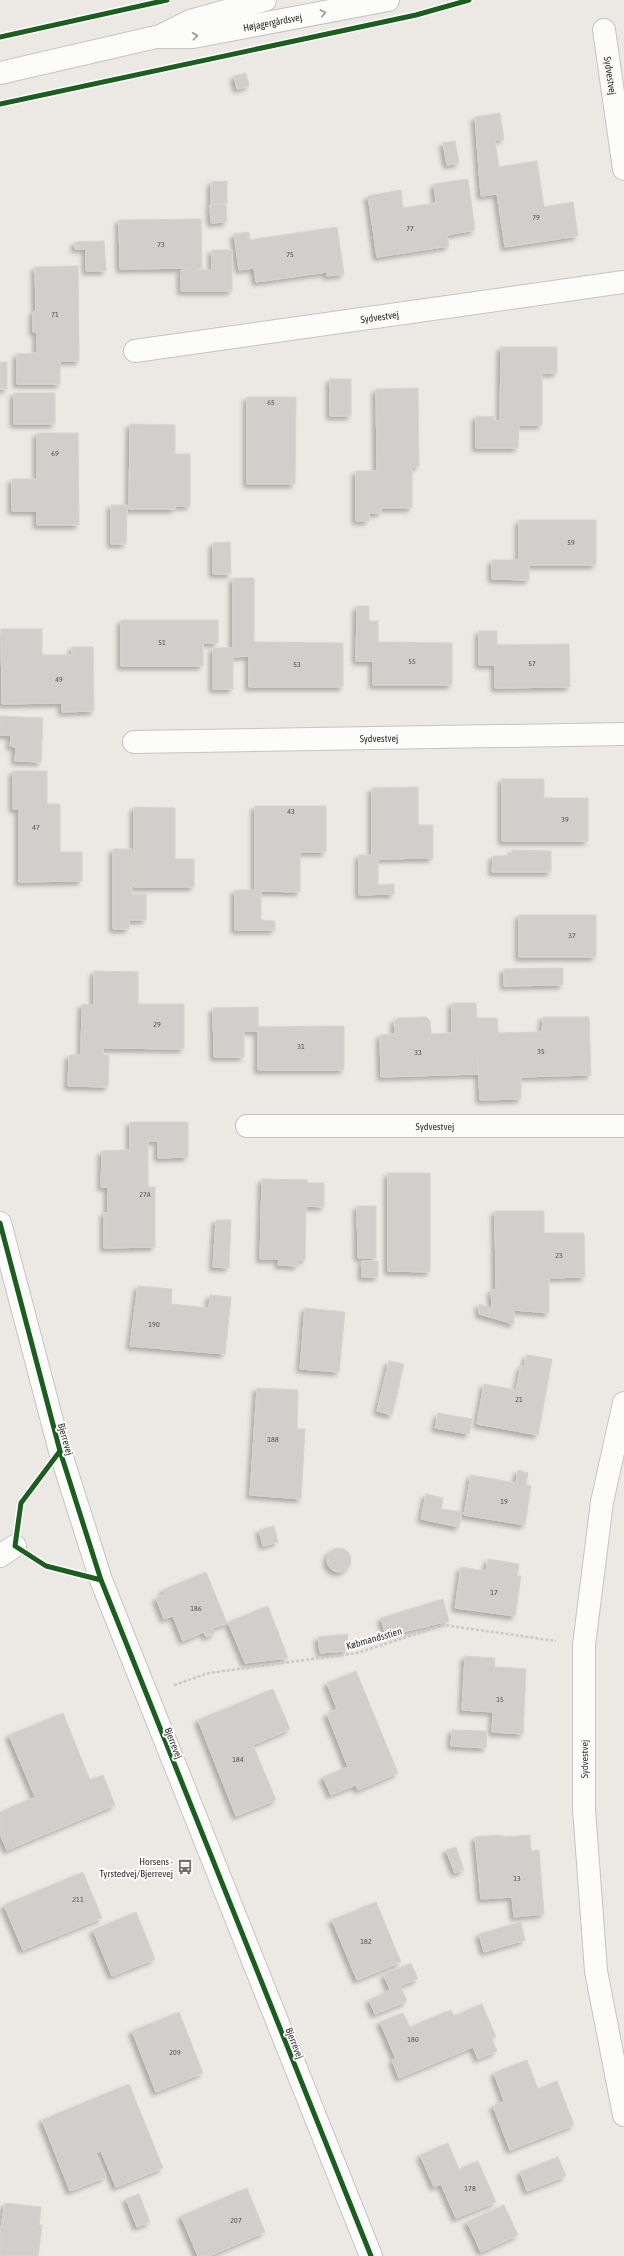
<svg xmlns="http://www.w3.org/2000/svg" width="624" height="2256" font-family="'Asap Condensed',sans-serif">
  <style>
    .building { fill: #d1cecb; stroke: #d7d4d0; filter: url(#shadow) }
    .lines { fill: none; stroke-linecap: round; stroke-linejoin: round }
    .street-casing { stroke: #c5c4c5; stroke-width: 24 }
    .secondary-casing { stroke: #c5c4c5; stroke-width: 24 }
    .path { stroke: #c9c9c8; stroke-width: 2.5; stroke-dasharray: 3 2; stroke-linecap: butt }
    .street { stroke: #fcfcfb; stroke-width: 22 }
    .secondary { stroke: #fcfcfb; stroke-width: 22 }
    .cycleway-casing { stroke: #fff; stroke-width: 8 }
    .cycleway { stroke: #1b5e20; stroke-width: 5 }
    .oneway { stroke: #959594 }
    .labels { text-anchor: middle; stroke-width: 4; stroke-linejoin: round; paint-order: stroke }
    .number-label { font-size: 8px; fill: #585857 }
    .street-label { font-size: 10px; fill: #2e2e2e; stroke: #fff }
    .poi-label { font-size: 10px; fill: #2e2e2e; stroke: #fff; text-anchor: end }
  </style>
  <defs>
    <filter id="shadow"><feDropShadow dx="-3.5" dy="3.5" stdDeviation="2" flood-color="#0004"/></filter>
  </defs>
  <rect width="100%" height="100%" fill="#ece8e4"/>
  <path class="building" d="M246,73L249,86L237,89L234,76Z
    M500,113L504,139L495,140L499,167L537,161L544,207L573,202L578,236L505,247L497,194L481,196L475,117Z
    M455,141L459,163L447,165L443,143Z
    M468,179L475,230L447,235L449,246L377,257L368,196L401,190L403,208L436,203L434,184Z
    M227,181V204H211V182Z
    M210,205H226L227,222L211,223Z
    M201,219L202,268L120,269L119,220Z
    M337,227L344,274L327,276V272L256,282L254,268L239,270L234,234L249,232L250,240Z
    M104,241L106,271H86V249H75V242Z
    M212,250H232V291H181V270H212Z
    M78,266L79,361H60V384H17V354L37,353V332H33V312L36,311L35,267Z
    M501,347H557V373H542V425H519L518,448H476V416L495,417V421H500Z
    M0,362H7V389H0Z
    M330,379H351V416H330Z
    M418,388L419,466L412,467V508H381V513H369V521H356V471H377L376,389Z
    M14,393H55V424H14Z
    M247,397H296L295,484H247Z
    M130,424L175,425V454H190V506H175V509H129Z
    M37,433H78L79,525H37V511H12V479H37Z
    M111,505H127L126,544H111Z
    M519,520H596V565H529V580L492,579V560H519Z
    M230,542L231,574H213V543Z
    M233,578H254V642L343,643V687H249V656L233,657V689H213V648H233Z
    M357,606H369V621H378V642L452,643V685H373V661H356Z
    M121,620H218V643H203V666H121Z
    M1,629H42V655H72V647H93L94,711L62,712V703L2,704Z
    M479,631H497V645L569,644L570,687L495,688V665H479Z
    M0,716L43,718L41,762L15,761L16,747L10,746L11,735H0Z
    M13,771H47V804H60V852H82V881L19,882V809H13Z
    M502,779H544V798H588V841H502Z
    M418,787V825H433V858L378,859V885L394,884V894L359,895V855H372V788Z
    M255,806H326V852H300V892L261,891V920L275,921V930H235V890H255Z
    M134,807L175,808V859H194V887H134Z
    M113,849H132V894H146V920H129V929H113Z
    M512,850L551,851V872H492L493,856H512Z
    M519,915H596V957H519Z
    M563,968V985L504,986V969Z
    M94,971L138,972V1004H184V1049L103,1048V1055H109L108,1087L68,1086L69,1055H81L82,1004L94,1005Z
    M452,1003H476L477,1018H497L498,1033L542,1032L543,1017H589L591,1075L521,1077V1099L480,1100L478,1059L477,1058L478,1074L381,1077L380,1035L395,1034L394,1021L398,1018L426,1017L430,1021L431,1034L452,1033Z
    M258,1007V1027L344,1026V1070H258V1031H244V1057H214L213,1008Z
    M130,1122H188V1157L158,1158V1141H148V1187H155V1247L104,1248V1213H108V1187H101L102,1151L130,1150Z
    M388,1173H430V1272L388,1271Z
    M262,1179L307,1180V1183H324V1207L306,1206L305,1260H298V1266L278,1265L279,1259H260Z
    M357,1206H376V1258H358Z
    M495,1211H544V1233H584L585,1277L549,1278V1313L514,1310V1324L479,1314V1304L492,1308L491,1290H496Z
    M216,1220H231L229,1268L213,1267Z
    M362,1261H378V1277H362Z
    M138,1286L172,1289L171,1304L209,1308L210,1295L231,1297L225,1354L130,1346Z
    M305,1308L345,1312L339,1372L300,1369Z
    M527,1355L552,1359L538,1435L477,1424L484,1384L516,1390L521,1366L524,1367Z
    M389,1361L404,1364L392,1415L377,1411Z
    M257,1388L298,1390L297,1429H305L301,1499L250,1495Z
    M438,1413L472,1419L469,1434L435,1428Z
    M518,1470L528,1473L526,1485L531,1486L525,1525L464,1515L471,1475L516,1483Z
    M426,1494L443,1498L441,1509L462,1512L459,1527L421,1519Z
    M274,1526L278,1542L263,1546L259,1530Z
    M327 1560a12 12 0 1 1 24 0a12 12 0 1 1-24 0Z
    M488,1559L519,1564L517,1576H521L515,1616L455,1608L461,1567L486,1571Z
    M206,1572L227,1623L213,1628L215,1633L206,1637L204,1632L183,1641L173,1616L164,1619L156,1598L164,1595L163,1590Z
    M443,1599L449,1621L386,1636L381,1618Z
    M268,1606L288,1658L245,1663L228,1622Z
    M348,1634L346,1651L320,1653L318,1637Z
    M465,1656L495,1658L494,1667L526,1669L523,1734L492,1732L493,1712L462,1710Z
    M356,1671L398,1773L358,1790L356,1785L331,1795L323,1777L348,1767L327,1714L337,1709L327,1683Z
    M273,1689L290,1729L253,1745L276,1800L236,1816L198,1720Z
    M63,1713L90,1780L103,1775L115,1805L7,1850L0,1834V1812L35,1797L9,1735Z
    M452,1730L487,1731L486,1748L451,1746Z
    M499,1835L505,1837L530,1835L531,1851L539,1850L544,1914L514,1917L512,1897L481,1899L475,1837Z
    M456,1847L464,1870L455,1873L446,1850Z
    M83,1872L102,1918L23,1950L4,1905Z
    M376,1902L401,1962L357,1980L332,1920Z
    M136,1912L155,1959L112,1976L93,1930Z
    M521,1922L525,1940L484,1952L479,1934Z
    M411,1963L418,1979L400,1986L407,2001L375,2014L369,2000L390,1990L384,1975Z
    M482,2004L496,2037L492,2039L497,2051L478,2059L473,2047L399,2078L392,2060L396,2059L380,2022L403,2013L410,2027L451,2010L454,2016Z
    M179,2012L203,2073L156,2092L132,2031Z
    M527,2060L538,2089L557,2081L574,2125L510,2150L493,2106L504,2101L494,2073Z
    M129,2084L163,2168L116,2187L101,2151L96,2153L106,2177L70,2191L42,2120Z
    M448,2143L459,2169L478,2161L496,2202L456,2218L441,2184L434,2187L420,2155Z
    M558,2157L566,2176L527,2191L520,2172Z
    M247,2188L265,2232L209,2256H198L181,2216Z
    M139,2194L150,2222L137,2227L126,2199Z
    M5,2203L41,2207L39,2225H42L38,2256H0V2234Z
    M504,2205L518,2235L481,2252L467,2222Z"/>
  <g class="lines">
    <defs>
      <g id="street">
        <path id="s1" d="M604,30L624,169"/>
        <path d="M160,36L190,21L265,0"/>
        <path id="s2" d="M0,73L156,37H193L388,0"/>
        <path id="s3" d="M135,351L624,282"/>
        <path id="s4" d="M134,742L624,734"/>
        <path id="s5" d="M247,1126H624"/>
        <path d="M624,1403L602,1502L584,1645V1809L596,1971L624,2115"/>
        <path d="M0,1556L15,1546"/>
      </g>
      <path id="secondary" d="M0,1223L60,1451L101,1580L371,2256"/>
    </defs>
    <use href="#street" class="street-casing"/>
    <use href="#secondary" class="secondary-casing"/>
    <path class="path" d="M174,1685L209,1673L357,1653L444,1625L556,1641"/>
    <use href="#street" class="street"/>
    <use href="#secondary" class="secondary"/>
    <defs>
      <path id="cycleway" d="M0,37L167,0
        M0,104L416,15L469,0
        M0,1223L60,1451L101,1580L371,2256
        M60,1451L21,1503L15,1546L46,1566L101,1580"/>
    </defs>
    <use href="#cycleway" class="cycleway-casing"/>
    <use href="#cycleway" class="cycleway"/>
  </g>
  <defs><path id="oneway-chevron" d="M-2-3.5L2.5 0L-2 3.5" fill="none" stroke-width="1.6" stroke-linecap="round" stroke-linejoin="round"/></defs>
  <g class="oneway">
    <use href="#oneway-chevron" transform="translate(323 13) rotate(-11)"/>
    <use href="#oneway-chevron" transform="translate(195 36) rotate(-7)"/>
  </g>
  <defs>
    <symbol id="bus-bare" viewBox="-9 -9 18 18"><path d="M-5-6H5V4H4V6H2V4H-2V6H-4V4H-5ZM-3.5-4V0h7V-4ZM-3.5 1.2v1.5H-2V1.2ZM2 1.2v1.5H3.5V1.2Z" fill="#706f6e" stroke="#fff" stroke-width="2.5" paint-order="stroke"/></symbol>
  </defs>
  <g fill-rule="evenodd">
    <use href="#bus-bare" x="174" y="1856" width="22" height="22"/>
  </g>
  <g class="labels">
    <g class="number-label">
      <text x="536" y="220">79</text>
      <text x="410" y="231">77</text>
      <text x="161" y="247">73</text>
      <text x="290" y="257">75</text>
      <text x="55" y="317">71</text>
      <text x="271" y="405">65</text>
      <text x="55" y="456">69</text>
      <text x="571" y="545">59</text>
      <text x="162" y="645">51</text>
      <text x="412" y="664">55</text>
      <text x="532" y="666">57</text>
      <text x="297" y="667">53</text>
      <text x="59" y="682">49</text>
      <text x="291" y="814">43</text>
      <text x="565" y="822">39</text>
      <text x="36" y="830">47</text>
      <text x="572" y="938">37</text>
      <text x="157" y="1027">29</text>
      <text x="301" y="1049">31</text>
      <text x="541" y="1054">35</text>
      <text x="418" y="1055">33</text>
      <text x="145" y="1197">27A</text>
      <text x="559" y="1258">23</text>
      <text x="154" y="1327">190</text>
      <text x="519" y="1402">21</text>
      <text x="273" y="1442">188</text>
      <text x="504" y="1504">19</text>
      <text x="494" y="1595">17</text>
      <text x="196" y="1611">186</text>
      <text x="500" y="1702">15</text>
      <text x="238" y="1762">184</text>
      <text x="517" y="1881">13</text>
      <text x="78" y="1902">211</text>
      <text x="366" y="1944">182</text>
      <text x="413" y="2042">180</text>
      <text x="175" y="2055">209</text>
      <text x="470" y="2191">178</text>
      <text x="236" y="2223">207</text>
    </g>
    <g class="street-label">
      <text dy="4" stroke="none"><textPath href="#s2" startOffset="278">Højagergårdsvej</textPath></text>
      <text dy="4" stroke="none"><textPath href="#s1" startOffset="46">Sydvestvej</textPath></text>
      <text dy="4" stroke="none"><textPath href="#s3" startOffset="247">Sydvestvej</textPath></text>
      <text dy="4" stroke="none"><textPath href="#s4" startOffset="245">Sydvestvej</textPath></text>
      <text dy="4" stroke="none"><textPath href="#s5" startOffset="188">Sydvestvej</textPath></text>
      <text transform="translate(66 1439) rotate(74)" y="4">Bjerrevej</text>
      <text transform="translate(374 1638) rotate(-16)" y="4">Købmandsstien</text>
      <text transform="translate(174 1743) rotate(68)" y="4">Bjerrevej</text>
      <text transform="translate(584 1759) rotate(-90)" y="4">Sydvestvej</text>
      <text transform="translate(295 2043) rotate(68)" y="4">Bjerrevej</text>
    </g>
    <g class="poi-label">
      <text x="173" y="1865">Horsens -<tspan x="173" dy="12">Tyrstedvej/Bjerrevej</tspan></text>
    </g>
  </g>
</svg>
